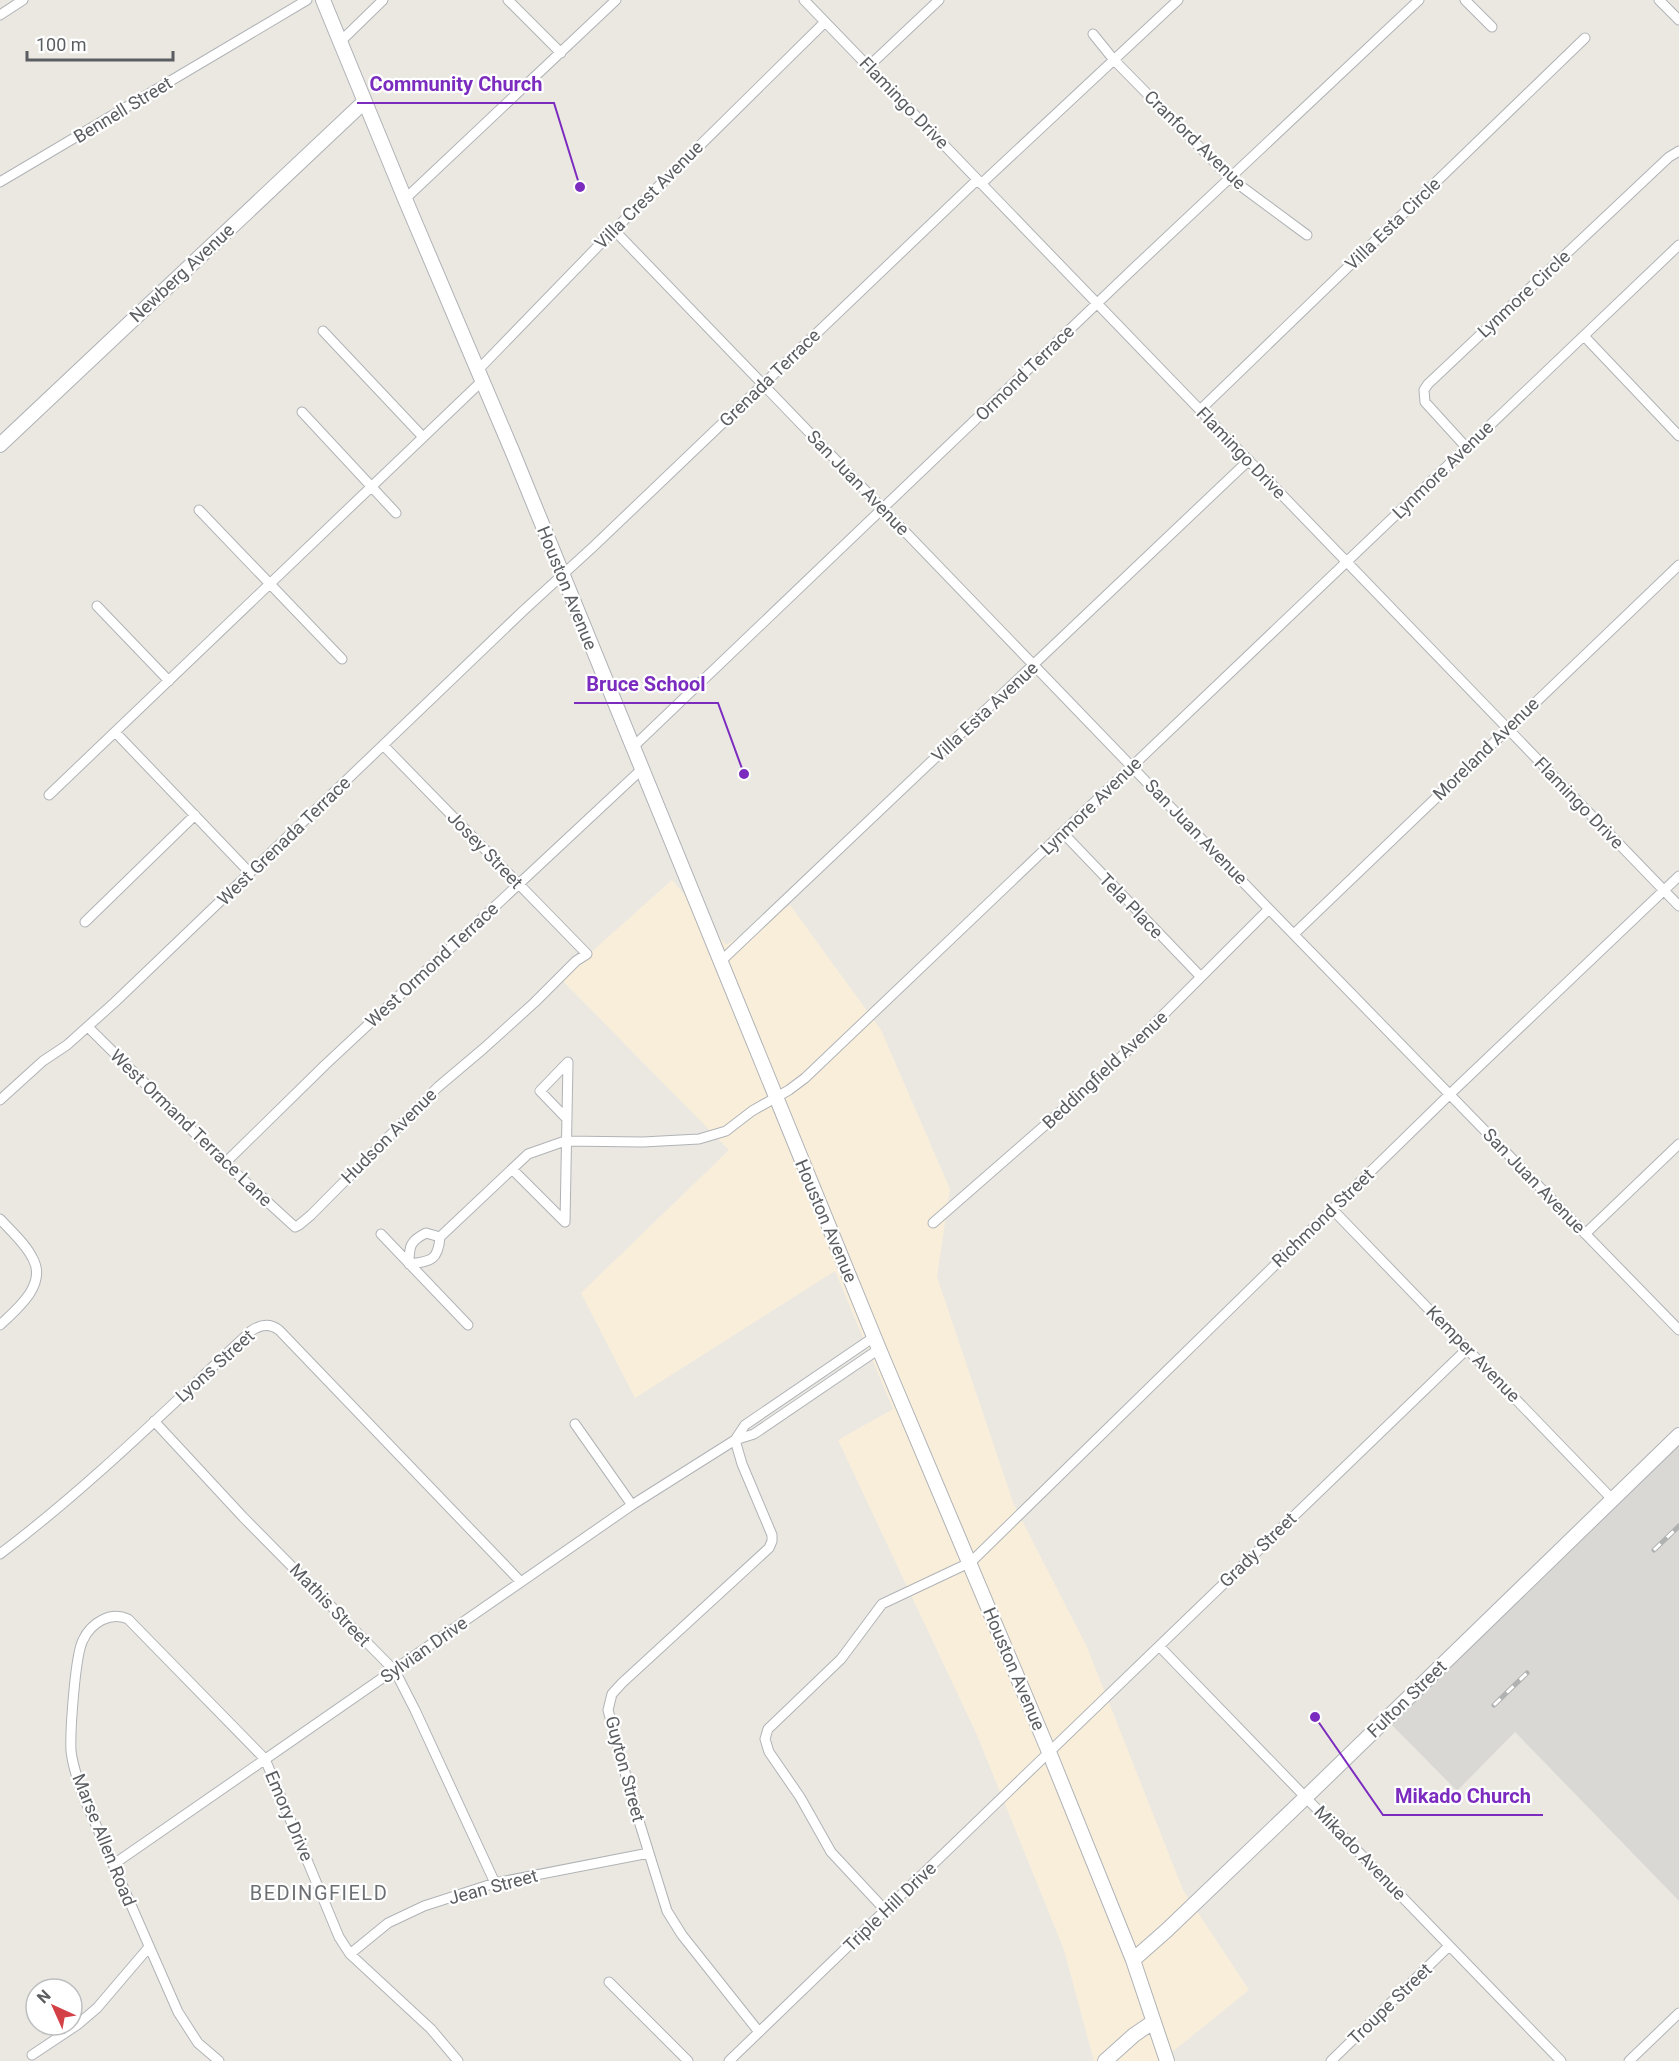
<svg xmlns="http://www.w3.org/2000/svg" width="1679" height="2061" font-family="Roboto,sans-serif">
  <style>
    .commercial { fill: #f9eeda }
    .industrial { fill: #dad8d5 }
    .lines { fill: none; stroke-linecap: round; stroke-linejoin: round }
    .street-casing { stroke: #b0b3b6; stroke-width: 11 }
    .secondary-casing { stroke: #afb2b6; stroke-width: 16 }
    .street { stroke: #fff; stroke-width: 9 }
    .secondary { stroke: #fff; stroke-width: 14 }
    .rail-casing { stroke: #b0b1b1; stroke-width: 5 }
    .rail { stroke: #fff; stroke-width: 3; stroke-dasharray: 9; stroke-linecap: butt }
    .labels { text-anchor: middle; stroke-width: 4.5; stroke-linejoin: round; paint-order: stroke }
    .street-label { font-size: 18px; fill: #5b5e61; stroke: #fff }
    .neighbourhood-label { font-size: 20px; letter-spacing: 1.5px; fill: #6c7073; stroke: #fff }
    .leader { fill: none; stroke: #7b2cbf; stroke-width: 2 }
    .callout-dot { fill: #7b2cbf; stroke: #fff; stroke-width: 2 }
    .callout-label { font-size: 20px; text-anchor: middle; font-weight: bold; fill: #7b2cbf; stroke: #fff; stroke-width: 4.5; stroke-linejoin: round; paint-order: stroke }
  </style>
  <rect width="100%" height="100%" fill="#ebe8e2"/>
  <path class="commercial" d="M672,880L726,945L790,905L881,1030L950,1189L937,1277L1014,1505L1087,1647L1183,1890L1249,1990L1161,2061H1094L1064,1950L977,1735L838,1440L893,1409L835,1271L635,1398L581,1293L729,1150L561,979Z"/>
  <path class="industrial" d="M1679,1443V1901L1515,1732L1457,1791L1387,1720Z"/>
  <g class="lines">
    <defs>
      <path id="street" d="M508,0L561,53
        M804,0L1679,906
        M1465,0L1492,27
        M1659,0L1679,20
        M0,15L23,0
        M1093,34L1114,60L1230,178L1307,235
        M341,41L383,0
        M869,66L939,0
        M0,182L307,0
        M981,184L1178,0
        M405,199L616,0
        M614,230L1269,909L1679,1330
        M323,331L423,437
        M1584,336L1679,436
        M477,371L603,241L825,22
        M1200,410L1585,38
        M302,412L396,513
        M1466,447L1425,402L1424,390L1428,384L1669,157L1679,151
        M199,510L342,659
        M97,606L169,681
        M116,733L250,873
        M633,747L1133,269L1419,0
        M49,795L482,381
        M1063,833L1201,977
        M85,922L195,815
        M1294,934L1679,565
        M720,962L1249,460
        M88,1027L225,1163L295,1227L299,1225L311,1215L438,1087L483,1049L535,1002L576,961L587,954L383,745
        M0,1100L43,1061L67,1045L115,1002L523,611L594,546L977,180
        M225,1163L325,1065L642,769
        M512,1169L565,1222L568,1062L540,1091L566,1118
        M1332,1209L1613,1500
        M0,1219C11,1231 26,1244 33,1259C47,1285 17,1309 0,1325
        M933,1223L1106,1072L1269,909
        M381,1234L468,1325
        M1585,1234L1679,1144
        M440,1237L426,1233C410,1241 409,1246 409,1264C431,1261 438,1261 440,1237L528,1154L565,1141L643,1142L699,1139L726,1131L752,1111L789,1090L805,1078L1679,245
        M154,1421L243,1517L395,1671L415,1710L495,1883
        M575,1424L632,1505
        M735,1440L742,1464L772,1535V1541L769,1548L622,1683L612,1694L608,1710L634,1805L667,1911L682,1935L759,2032
        M735,1440L745,1425L874,1337
        M0,1554C90,1486 169,1407 251,1331C261,1324 270,1323 279,1330L521,1582
        M1159,1646L1561,2061
        M114,1864L632,1505L735,1440L754,1434L879,1349
        M886,1911L831,1852L800,1797L769,1752L765,1739L768,1729L841,1659L882,1604L971,1562L1450,1094L1679,876
        M350,1954L388,1923L424,1906L495,1883L649,1853
        M609,1982L688,2061
        M32,2055L77,2025L97,2008L149,1947
        M219,2061L198,2043L178,2012L85,1800C79,1784 73,1768 71,1751C70,1732 75,1655 83,1640C91,1623 110,1611 128,1619L265,1759L339,1937L350,1954L431,2029L458,2061
        M729,2061L1467,1349
        M1331,2061L1449,1946
        M1629,2061L1679,2013"/>
      <path id="secondary" d="M323,0L405,199L513,453L879,1349L1049,1752L1133,1960L1167,2061
        M0,445L364,102
        M1133,1960L1167,1930L1306,1797L1679,1435
        M1105,2061L1134,2035L1153,2022"/>
    </defs>
    <use href="#street" class="street-casing"/>
    <use href="#secondary" class="secondary-casing"/>
    <use href="#street" class="street"/>
    <use href="#secondary" class="secondary"/>
    <defs>
      <path id="rail" d="M1654,1550L1679,1526
        M1494,1705L1527,1673"/>
    </defs>
    <use href="#rail" class="rail-casing"/>
    <use href="#rail" class="rail"/>
  </g>
  <g class="labels">
    <g class="street-label">
      <text transform="translate(904 103) rotate(46)" y="6">Flamingo Drive</text>
      <text transform="translate(123 110) rotate(-31)" y="6">Bennell Street</text>
      <text transform="translate(1195 140) rotate(44)" y="6">Cranford Avenue</text>
      <text transform="translate(649 195) rotate(-45)" y="6">Villa Crest Avenue</text>
      <text transform="translate(1393 224) rotate(-44)" y="6">Villa Esta Circle</text>
      <text transform="translate(182 273) rotate(-43)" y="6">Newberg Avenue</text>
      <text transform="translate(1524 294) rotate(-43)" y="6">Lynmore Circle</text>
      <text transform="translate(1025 373) rotate(-44)" y="6">Ormond Terrace</text>
      <text transform="translate(770 378) rotate(-44)" y="6">Grenada Terrace</text>
      <text transform="translate(1241 453) rotate(46)" y="6">Flamingo Drive</text>
      <text transform="translate(1443 470) rotate(-44)" y="6">Lynmore Avenue</text>
      <text transform="translate(858 483) rotate(46)" y="6">San Juan Avenue</text>
      <text transform="translate(567 588) rotate(68)" y="6">Houston Avenue</text>
      <text transform="translate(985 712) rotate(-43)" y="6">Villa Esta Avenue</text>
      <text transform="translate(1486 749) rotate(-44)" y="6">Moreland Avenue</text>
      <text transform="translate(1579 803) rotate(46)" y="6">Flamingo Drive</text>
      <text transform="translate(1091 806) rotate(-44)" y="6">Lynmore Avenue</text>
      <text transform="translate(1196 832) rotate(46)" y="6">San Juan Avenue</text>
      <text transform="translate(284 841) rotate(-44)" y="6">West Grenada Terrace</text>
      <text transform="translate(485 850) rotate(46)" y="6">Josey Street</text>
      <text transform="translate(1131 906) rotate(46)" y="6">Tela Place</text>
      <text transform="translate(432 965) rotate(-43)" y="6">West Ormond Terrace</text>
      <text transform="translate(1105 1070) rotate(-43)" y="6">Beddingfield Avenue</text>
      <text transform="translate(191 1128) rotate(44)" y="6">West Ormand Terrace Lane</text>
      <text transform="translate(389 1136) rotate(-45)" y="6">Hudson Avenue</text>
      <text transform="translate(1534 1181) rotate(46)" y="6">San Juan Avenue</text>
      <text transform="translate(1323 1218) rotate(-44)" y="6">Richmond Street</text>
      <text transform="translate(826 1221) rotate(67)" y="6">Houston Avenue</text>
      <text transform="translate(1473 1354) rotate(46)" y="6">Kemper Avenue</text>
      <text transform="translate(215 1366) rotate(-42)" y="6">Lyons Street</text>
      <text transform="translate(1258 1550) rotate(-44)" y="6">Grady Street</text>
      <text transform="translate(330 1605) rotate(46)" y="6">Mathis Street</text>
      <text transform="translate(424 1650) rotate(-35)" y="6">Sylvian Drive</text>
      <text transform="translate(1014 1669) rotate(67)" y="6">Houston Avenue</text>
      <text transform="translate(1407 1699) rotate(-44)" y="6">Fulton Street</text>
      <text transform="translate(625 1769) rotate(75)" y="6">Guyton Street</text>
      <text transform="translate(289 1816) rotate(67)" y="6">Emory Drive</text>
      <text transform="translate(104 1840) rotate(68)" y="6">Marse Allen Road</text>
      <text transform="translate(1360 1853) rotate(46)" y="6">Mikado Avenue</text>
      <text transform="translate(493 1887) rotate(-15)" y="6">Jean Street</text>
      <text transform="translate(890 1907) rotate(-44)" y="6">Triple Hill Drive</text>
      <text transform="translate(1390 2004) rotate(-44)" y="6">Troupe Street</text>
    </g>
    <g class="neighbourhood-label">
      <text x="319" y="1900">BEDINGFIELD</text>
    </g>
  </g>
  <path class="leader" d="M580 187L554 103H357M744 774L718 703H574M1315 1717L1383 1815H1543"/>
  <g class="callout-dot">
    <circle cx="580" cy="187" r="6"/>
    <circle cx="744" cy="774" r="6"/>
    <circle cx="1315" cy="1717" r="6"/>
  </g>
  <g class="callout-label">
    <text x="456" y="91">Community Church</text>
    <text x="646" y="691">Bruce School</text>
    <text x="1463" y="1803">Mikado Church</text>
  </g>
  <g transform="translate(54 2007) rotate(315)"><circle r="28" fill="#ffffff" stroke="#bdbfc0" stroke-width="1.5"/>
  <path d="M0-4.5L10 22L0 15L-10 22Z" fill="#d34147"/>
  <text y="-9" font-size="16" font-weight="bold" text-anchor="middle" fill="#5b5e61">N</text>
  </g>
  <path d="M27 51v9h146v-9" fill="none" stroke="#5b5e61" stroke-width="3"/>
  <text x="36" y="51" font-size="18" fill="#5b5e61" stroke="#ffffff" stroke-width="4.5" paint-order="stroke">100 m</text>
</svg>
